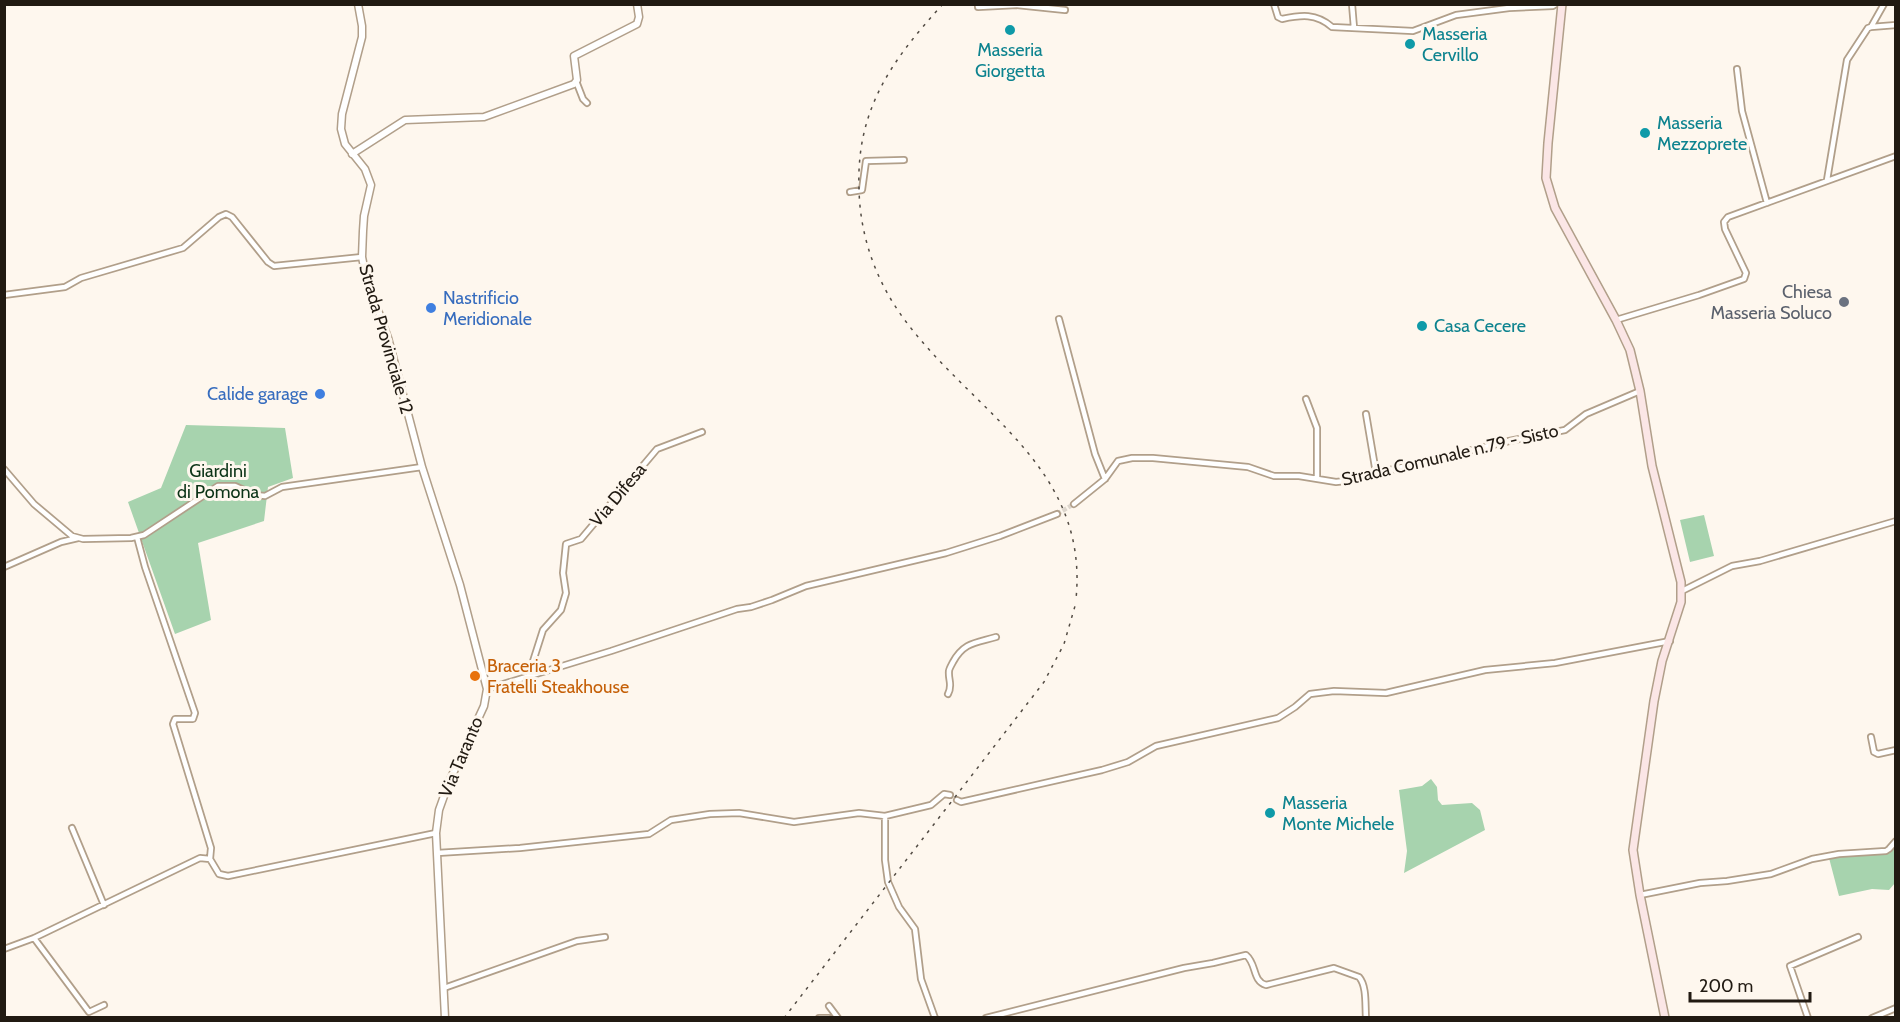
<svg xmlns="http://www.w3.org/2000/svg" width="1900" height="1022" font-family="Cabin,sans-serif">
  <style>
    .green { fill: #a7d3ae }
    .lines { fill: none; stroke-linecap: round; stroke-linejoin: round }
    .minor-tunnel { stroke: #ddd6cd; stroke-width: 4.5; stroke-dasharray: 4.5 2; stroke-linecap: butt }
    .minor-casing { stroke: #b19f8a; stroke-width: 8 }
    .tertiary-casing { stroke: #b19f8a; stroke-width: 9 }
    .secondary-casing { stroke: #b19f8a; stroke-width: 10 }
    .minor { stroke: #fff; stroke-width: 4.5 }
    .tertiary { stroke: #fff; stroke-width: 6 }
    .secondary { stroke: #fbe6e6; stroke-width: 7 }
    .rail { stroke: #534c44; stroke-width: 1.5; stroke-dasharray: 3 6; stroke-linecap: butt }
    .culture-dot { fill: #0f9aa8; stroke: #fef7ee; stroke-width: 2 }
    .worship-dot { fill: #6b7280; stroke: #fef7ee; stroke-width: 2 }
    .shop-dot { fill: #3f7fe0; stroke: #fef7ee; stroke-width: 2 }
    .food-dot { fill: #e8710a; stroke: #fef7ee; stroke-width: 2 }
    .labels { text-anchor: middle; stroke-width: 6; stroke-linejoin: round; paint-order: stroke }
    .culture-label { font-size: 18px; fill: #0d838f; stroke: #fef7ee; text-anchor: start }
    .worship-label { font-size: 18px; fill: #5b616d; stroke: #fef7ee; text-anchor: end }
    .shop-label { font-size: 18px; fill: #366cbe; stroke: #fef7ee; text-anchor: start }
    .street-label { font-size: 18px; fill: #211a12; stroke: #fef7ee }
    .park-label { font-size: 18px; fill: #0b3316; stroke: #fef7ee }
    .food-label { font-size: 18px; fill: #c56008; stroke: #fef7ee; text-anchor: start }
  </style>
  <rect width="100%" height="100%" fill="#fef7ee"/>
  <path class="green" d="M186,425L285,428L293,478L268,487L264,521L198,543L211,620L175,634L128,502L161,488Z
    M1704,515L1714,556L1690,562L1680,520Z
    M1431,779L1437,787L1438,800L1442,805L1472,803L1480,810L1485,830L1404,873L1407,851L1399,790L1422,786Z
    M1895,841V883L1889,890L1872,889L1839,896L1829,858L1888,851Z"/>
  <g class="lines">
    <path class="minor-tunnel" d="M1057,514L1074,504"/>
    <defs>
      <path id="minor" d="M978,4V7L1017,5L1065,10
        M1274,4L1278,17L1282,19C1301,15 1316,13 1332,27L1413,31L1456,15L1509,8L1553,6L1556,4
        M1352,4L1354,28
        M1871,27L1896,25
        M1737,69L1742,111L1767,203
        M576,81L583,99L587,103
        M1827,180L1847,60L1868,28L1871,27L1884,4
        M850,192L862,190L866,161L904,160
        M4,295L65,287L81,278L183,248L219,217L226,214L232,217L268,262L274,266L362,257
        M1059,319L1095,454L1105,479
        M1616,320L1699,295L1744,279L1746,273L1725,229L1724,222L1728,217L1896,156
        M1306,399L1317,428V478
        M1366,414L1376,473
        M4,469L34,504L72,536L83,539L131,538L144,535L218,486H235L255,495L265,496L282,487L422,467
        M1074,504L1105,479L1118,461L1132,458H1153L1248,467L1274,476H1299L1336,482L1345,481L1509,441L1565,430L1586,414L1640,391
        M137,537L145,567L195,713L193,719H175L173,724L211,848L210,859
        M4,567L61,542L78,538
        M1682,591L1732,566L1760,561L1896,521
        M528,677L543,630L561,610L566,593L563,573L566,544L581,539L657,449L702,432
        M487,689L611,651L737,609L751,607L772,600L806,586L946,553L1000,536L1057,514
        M948,694C953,685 948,680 949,671C949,669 952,664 953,662C964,642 976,643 996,637
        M1871,737L1874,752L1878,754L1896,750
        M957,800L961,802L1102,770L1128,762L1156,746L1278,718L1295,707L1310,694L1334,691L1386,693L1485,670L1555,663L1670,641
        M885,816V860L888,882L899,907L915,929L921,979L935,1018
        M72,828L104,905
        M437,853L520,848L649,834L671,820L710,814L739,813L794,822L859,813L885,816L931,805L944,794L950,795
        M1640,895L1700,883L1727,881L1771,874L1812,859L1839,854L1886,851L1889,849L1896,841
        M34,938L89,1012L104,1005
        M4,949L34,938L200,858L210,859L219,874L228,876L436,833
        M444,988L577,941L605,937
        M829,1006L838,1018
        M819,1018H829
        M986,1018L1184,968L1213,963L1246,955C1257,964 1252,981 1266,985L1334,968L1359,977C1367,986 1365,1005 1366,1018
        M1808,1018L1790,966L1858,937
        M1872,1018L1896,1008"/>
      <path id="tertiary" d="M358,4L362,26V37L342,114L341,129L345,144L365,169L371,185L364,216L363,231L362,257L366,277L388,338L422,467L460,585L487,689L484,706L449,782L439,810L436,833L445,1018
        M352,154L405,120L484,117L574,84L577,80L574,56L637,24L639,17L637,4"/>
      <path id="secondary" d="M1562,4L1548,143L1546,178L1555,208L1616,320L1630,350L1640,391L1652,466L1681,582V602L1662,661L1654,701L1633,850L1640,895L1665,1018"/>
    </defs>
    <use href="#minor" class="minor-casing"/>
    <use href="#tertiary" class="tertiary-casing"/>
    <use href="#secondary" class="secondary-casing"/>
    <use href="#minor" class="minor"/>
    <use href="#tertiary" class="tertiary"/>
    <use href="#secondary" class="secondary"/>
    <path class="rail" d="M943,4C892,60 856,109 859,189C860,238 877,284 907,323C976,414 1089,468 1076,599
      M784,1018L1044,682L1064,644L1075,606"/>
  </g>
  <g class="culture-dot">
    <circle cx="1010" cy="30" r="6"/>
    <circle cx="1410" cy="44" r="6"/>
    <circle cx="1645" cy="133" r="6"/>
    <circle cx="1422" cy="326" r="6"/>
    <circle cx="1270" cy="813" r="6"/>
  </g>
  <circle class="worship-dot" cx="1844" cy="302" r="6"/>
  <g class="shop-dot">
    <circle cx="431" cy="308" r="6"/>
    <circle cx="320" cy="394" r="6"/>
  </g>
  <circle class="food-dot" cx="475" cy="676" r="6"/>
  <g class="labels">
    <g class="culture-label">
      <text x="1422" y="40">Masseria<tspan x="1422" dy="21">Cervillo</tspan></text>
      <text x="1010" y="56" text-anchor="middle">Masseria<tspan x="1010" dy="21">Giorgetta</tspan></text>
      <text x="1657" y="129">Masseria<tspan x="1657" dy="21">Mezzoprete</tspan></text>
      <text x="1434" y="332">Casa Cecere</text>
      <text x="1282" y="809">Masseria<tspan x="1282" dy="21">Monte Michele</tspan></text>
    </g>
    <g class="worship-label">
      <text x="1832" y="298">Chiesa<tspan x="1832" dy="21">Masseria Soluco</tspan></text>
    </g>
    <g class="shop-label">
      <text x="443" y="304">Nastrificio<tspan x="443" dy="21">Meridionale</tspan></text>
      <text x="308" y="400" text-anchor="end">Calide garage</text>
    </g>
    <g class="street-label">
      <text transform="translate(386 339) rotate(74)" y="6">Strada Provinciale 12</text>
      <text transform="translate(1450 455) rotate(-13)" y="6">Strada Comunale n.79 - Sisto</text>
      <text transform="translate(618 495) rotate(-50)" y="6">Via Difesa</text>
      <text transform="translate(461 757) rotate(-67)" y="6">Via Taranto</text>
    </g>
    <g class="park-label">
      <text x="218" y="477">Giardini<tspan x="218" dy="21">di Pomona</tspan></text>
    </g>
    <g class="food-label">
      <text x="487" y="672">Braceria 3<tspan x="487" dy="21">Fratelli Steakhouse</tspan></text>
    </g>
  </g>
  <rect width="1900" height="1022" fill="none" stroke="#211a12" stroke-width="12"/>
  <path d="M1690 992v9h120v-9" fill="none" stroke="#211a12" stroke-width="3"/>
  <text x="1699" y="992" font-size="18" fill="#211a12" stroke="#fef7ee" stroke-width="4.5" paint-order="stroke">200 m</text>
</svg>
